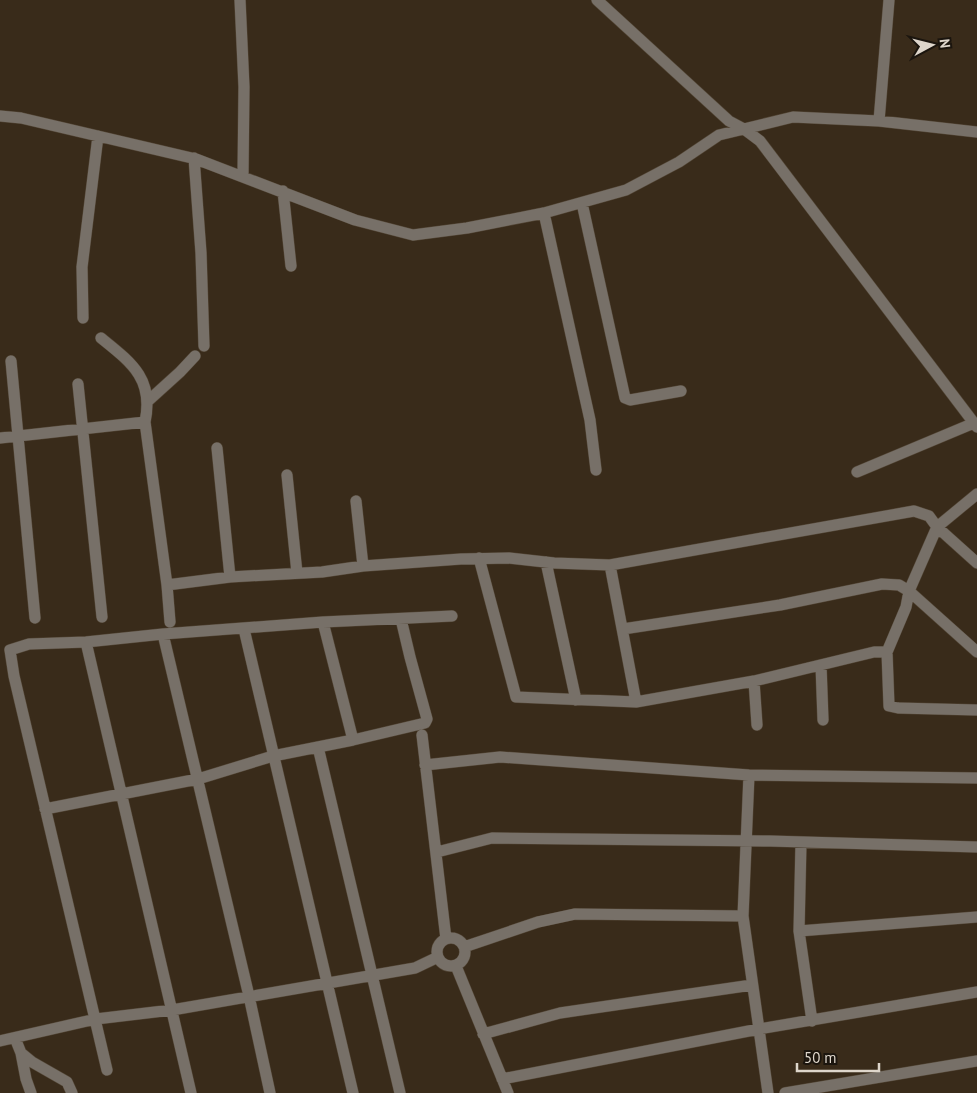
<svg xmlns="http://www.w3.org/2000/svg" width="977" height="1093" font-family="'PT Sans',sans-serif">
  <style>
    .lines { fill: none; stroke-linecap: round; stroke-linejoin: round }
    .minor-casing { stroke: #534636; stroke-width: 12 }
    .minor { stroke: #777068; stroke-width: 11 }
  </style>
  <rect width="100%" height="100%" fill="#392b1a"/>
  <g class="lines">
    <defs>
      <path id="minor" d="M240,0L244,87L243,175
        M597,0L729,121L744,129L760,141L977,427
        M0,116L21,118L196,159L355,220L413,235L467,228L544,213L626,190L679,162L719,135L793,117L879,121L977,132
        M879,121L889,0
        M194,158L201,253L204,346
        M283,191L291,266
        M582,203L625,398L630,400L681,391
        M544,213L590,420L596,470
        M83,318L82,267L98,136
        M101,338C132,363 154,379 145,422L167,585L170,622
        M11,361L35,618
        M78,384L102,617
        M148,401L180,372L195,356
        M0,438L145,422
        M217,448L230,577
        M857,472L974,423
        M287,475L297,573
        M977,494L937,527L909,591L906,607L887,652L889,706L898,708L977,710
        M356,501L363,566
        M479,558L516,697L636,702L754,681L874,652H887
        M546,562L576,700
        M610,565L636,702
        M167,585L230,577L322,572L363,566L461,559L509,558L554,563L610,565L914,511L929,516L937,527L977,563
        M323,622L353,740
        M244,629L353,1093
        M623,629L780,605L882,584L899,585L909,591L977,652
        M163,634L249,996L270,1093
        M86,642L191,1093
        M821,665L823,720
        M754,681L757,725
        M422,735L446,939
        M318,747L400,1093
        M425,765L500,757L749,775L977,778
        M749,775L743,916L768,1093
        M45,809L198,779L273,756L353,740L425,723L427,719L410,657L401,619
        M801,843L799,931L812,1021
        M437,852L492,838L770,841L977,847
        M799,931L977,917
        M437 952a14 14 0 1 1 28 0a14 14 0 1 1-28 0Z
        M464,947L538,922L575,914L743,916
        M456,966L508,1093
        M483,1034L560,1013L752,985
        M15,1038L21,1053L32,1062L67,1082L72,1093
        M0,1041L96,1019L172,1010L415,968L438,957
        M21,1053L26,1079L31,1093
        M107,1070L14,676L10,650L29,644L86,642L163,634L323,622L452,616
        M502,1079L759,1029L977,992
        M785,1093L977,1061"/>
    </defs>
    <use href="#minor" class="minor-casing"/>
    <use href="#minor" class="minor"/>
  </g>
  <g transform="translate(932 45) rotate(83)" stroke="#1b150e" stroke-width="4" paint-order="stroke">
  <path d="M0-4L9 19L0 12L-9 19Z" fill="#ded6cb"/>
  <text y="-8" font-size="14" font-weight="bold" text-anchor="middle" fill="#ded6cb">N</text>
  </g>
  <path d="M797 1063v8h82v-8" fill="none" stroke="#ded6cb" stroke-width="2.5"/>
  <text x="804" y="1063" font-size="15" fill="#ded6cb" stroke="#1b150e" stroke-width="4" paint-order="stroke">50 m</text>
</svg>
